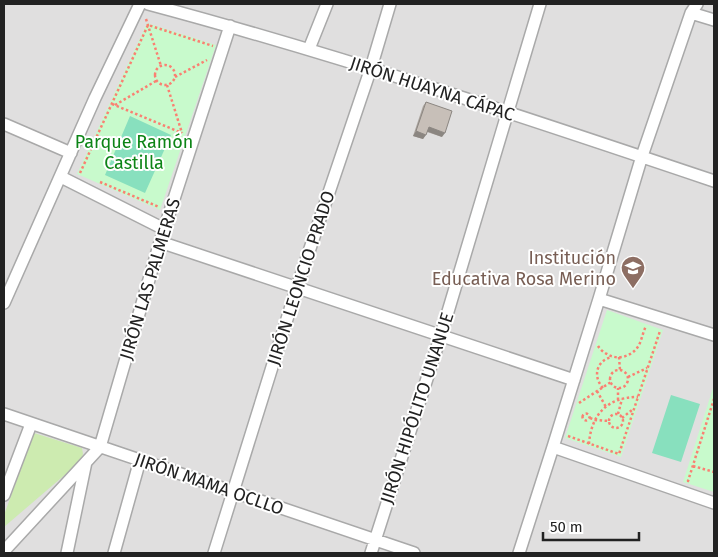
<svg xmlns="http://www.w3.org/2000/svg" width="718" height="557" font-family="'Fira Sans',sans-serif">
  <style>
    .residential { fill: #e0dfdf }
    .grass { fill: #cdebb0 }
    .park { fill: #c8facc }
    .pitch { fill: #88e0be }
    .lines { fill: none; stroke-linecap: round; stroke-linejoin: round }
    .minor-casing { stroke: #a9a9a9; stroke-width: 14 }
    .path { stroke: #fa8072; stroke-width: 2.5; stroke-dasharray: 2.5 2.5; stroke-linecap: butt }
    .minor { stroke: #fff; stroke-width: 11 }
    .wall { fill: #aba49e }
    .shaded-wall { fill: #8b8681 }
    .building { fill: #c7bfb8; stroke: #8b8681 }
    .labels { text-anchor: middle; stroke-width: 4; stroke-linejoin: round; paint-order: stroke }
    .street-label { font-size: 18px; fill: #222; stroke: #fff }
    .park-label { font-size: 18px; fill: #0c8416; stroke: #fff }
    .education-label { font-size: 18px; fill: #785e54; stroke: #fff; text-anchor: end }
  </style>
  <rect width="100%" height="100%" fill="#f2efe9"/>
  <path class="residential" d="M4,4H714V553H4Z"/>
  <path class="grass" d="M34,433L82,448L83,454L81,461L4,527V515Z"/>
  <path class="park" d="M147,23L216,45L160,210L77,174Z
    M607,310L663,330L621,457L565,438Z
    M714,385V492L683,482Z"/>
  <path class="pitch" d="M130,116L171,135L145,193L105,175Z
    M671,395L700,404L681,462L652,453Z"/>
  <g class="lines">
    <defs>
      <path id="minor" d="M148,4C339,55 527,118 714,181
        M691,13L714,20
        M309,49L327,4
        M4,124L71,153
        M61,177L164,229
        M160,242L574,380
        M599,299L714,335
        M4,303L95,98L140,4
        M4,414L414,553
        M553,447L714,503
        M4,495L31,424
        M4,551L100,447L160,242L230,26
        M67,553L86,462
        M114,553L140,460
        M214,553L297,287L371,68L390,4
        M371,553L441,335L540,4
        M519,553L553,447L599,299L642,156L691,13L697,4"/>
    </defs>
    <use href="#minor" class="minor-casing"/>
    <path class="path" d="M146,19L161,66
      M155 75a10 10 0 1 1 20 0a10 10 0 1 1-20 0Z
      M175,77L207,60
      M167,85L182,133
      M112,104L182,133
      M115,105L156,81
      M80,173L148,25L213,46
      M100,182L159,207
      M598,346C600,349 604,353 607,354C618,361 633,356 639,345C642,339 643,332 646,326
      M619,357L620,370
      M610 379a9 9 0 1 1 18 0a9 9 0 1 1-18 0Z
      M628,377L647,368
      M603,388C592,376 597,360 612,357
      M597,391L606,407
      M618,400V388
      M579,403L611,382
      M582.5 417a3.5 3.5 0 1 1 7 0a3.5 3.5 0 1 1-7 0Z
      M618,414L622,399
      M609 421a7 7 0 1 1 14 0a7 7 0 1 1-14 0Z
      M590,418L595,420L609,421
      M622,418L632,410
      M568,436L619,454L660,331
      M589,444C591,414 608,397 638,397
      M693,466L714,472
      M689,481H688L714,399"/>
    <use href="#minor" class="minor"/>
  </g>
  <path class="wall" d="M426,102L442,137L427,132L423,139L413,136L423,106Z"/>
  <path class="shaded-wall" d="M429,127L445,133L442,137L426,131Z
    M416,131L426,135L423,139L413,136Z"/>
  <path class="building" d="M426,102L452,111L445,133L429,127L426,135L416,131Z"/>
  <defs>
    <symbol id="school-pin" viewBox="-11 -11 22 30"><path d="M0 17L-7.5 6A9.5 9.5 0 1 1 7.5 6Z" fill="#8d6e63" stroke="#fff"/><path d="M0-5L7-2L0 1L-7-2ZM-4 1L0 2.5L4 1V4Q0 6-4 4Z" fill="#fff"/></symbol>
  </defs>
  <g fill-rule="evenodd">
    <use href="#school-pin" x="619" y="254" width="28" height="38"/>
  </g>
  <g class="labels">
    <g class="street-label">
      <text transform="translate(432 89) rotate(18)" y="6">JIRÓN HUAYNA CÁPAC</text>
      <text transform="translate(301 278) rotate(-72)" y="6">JIRÓN LEONCIO PRADO</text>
      <text transform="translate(150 279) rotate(-73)" y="6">JIRÓN LAS PALMERAS</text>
      <text transform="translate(417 408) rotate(-72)" y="6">JIRÓN HIPÓLITO UNANUE</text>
      <text transform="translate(209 484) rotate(19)" y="6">JIRÓN MAMA OCLLO</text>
    </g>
    <g class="park-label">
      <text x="134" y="148">Parque Ramón<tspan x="134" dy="21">Castilla</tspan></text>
    </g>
    <g class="education-label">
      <text x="616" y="264">Institución<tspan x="616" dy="21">Educativa Rosa Merino</tspan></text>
    </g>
  </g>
  <rect width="718" height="557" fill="none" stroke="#222222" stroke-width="10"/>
  <path d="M543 532v8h96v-8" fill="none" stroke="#222222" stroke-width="2.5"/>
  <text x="550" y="532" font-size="15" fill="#222222" stroke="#ffffff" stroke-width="4" paint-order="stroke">50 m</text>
</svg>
